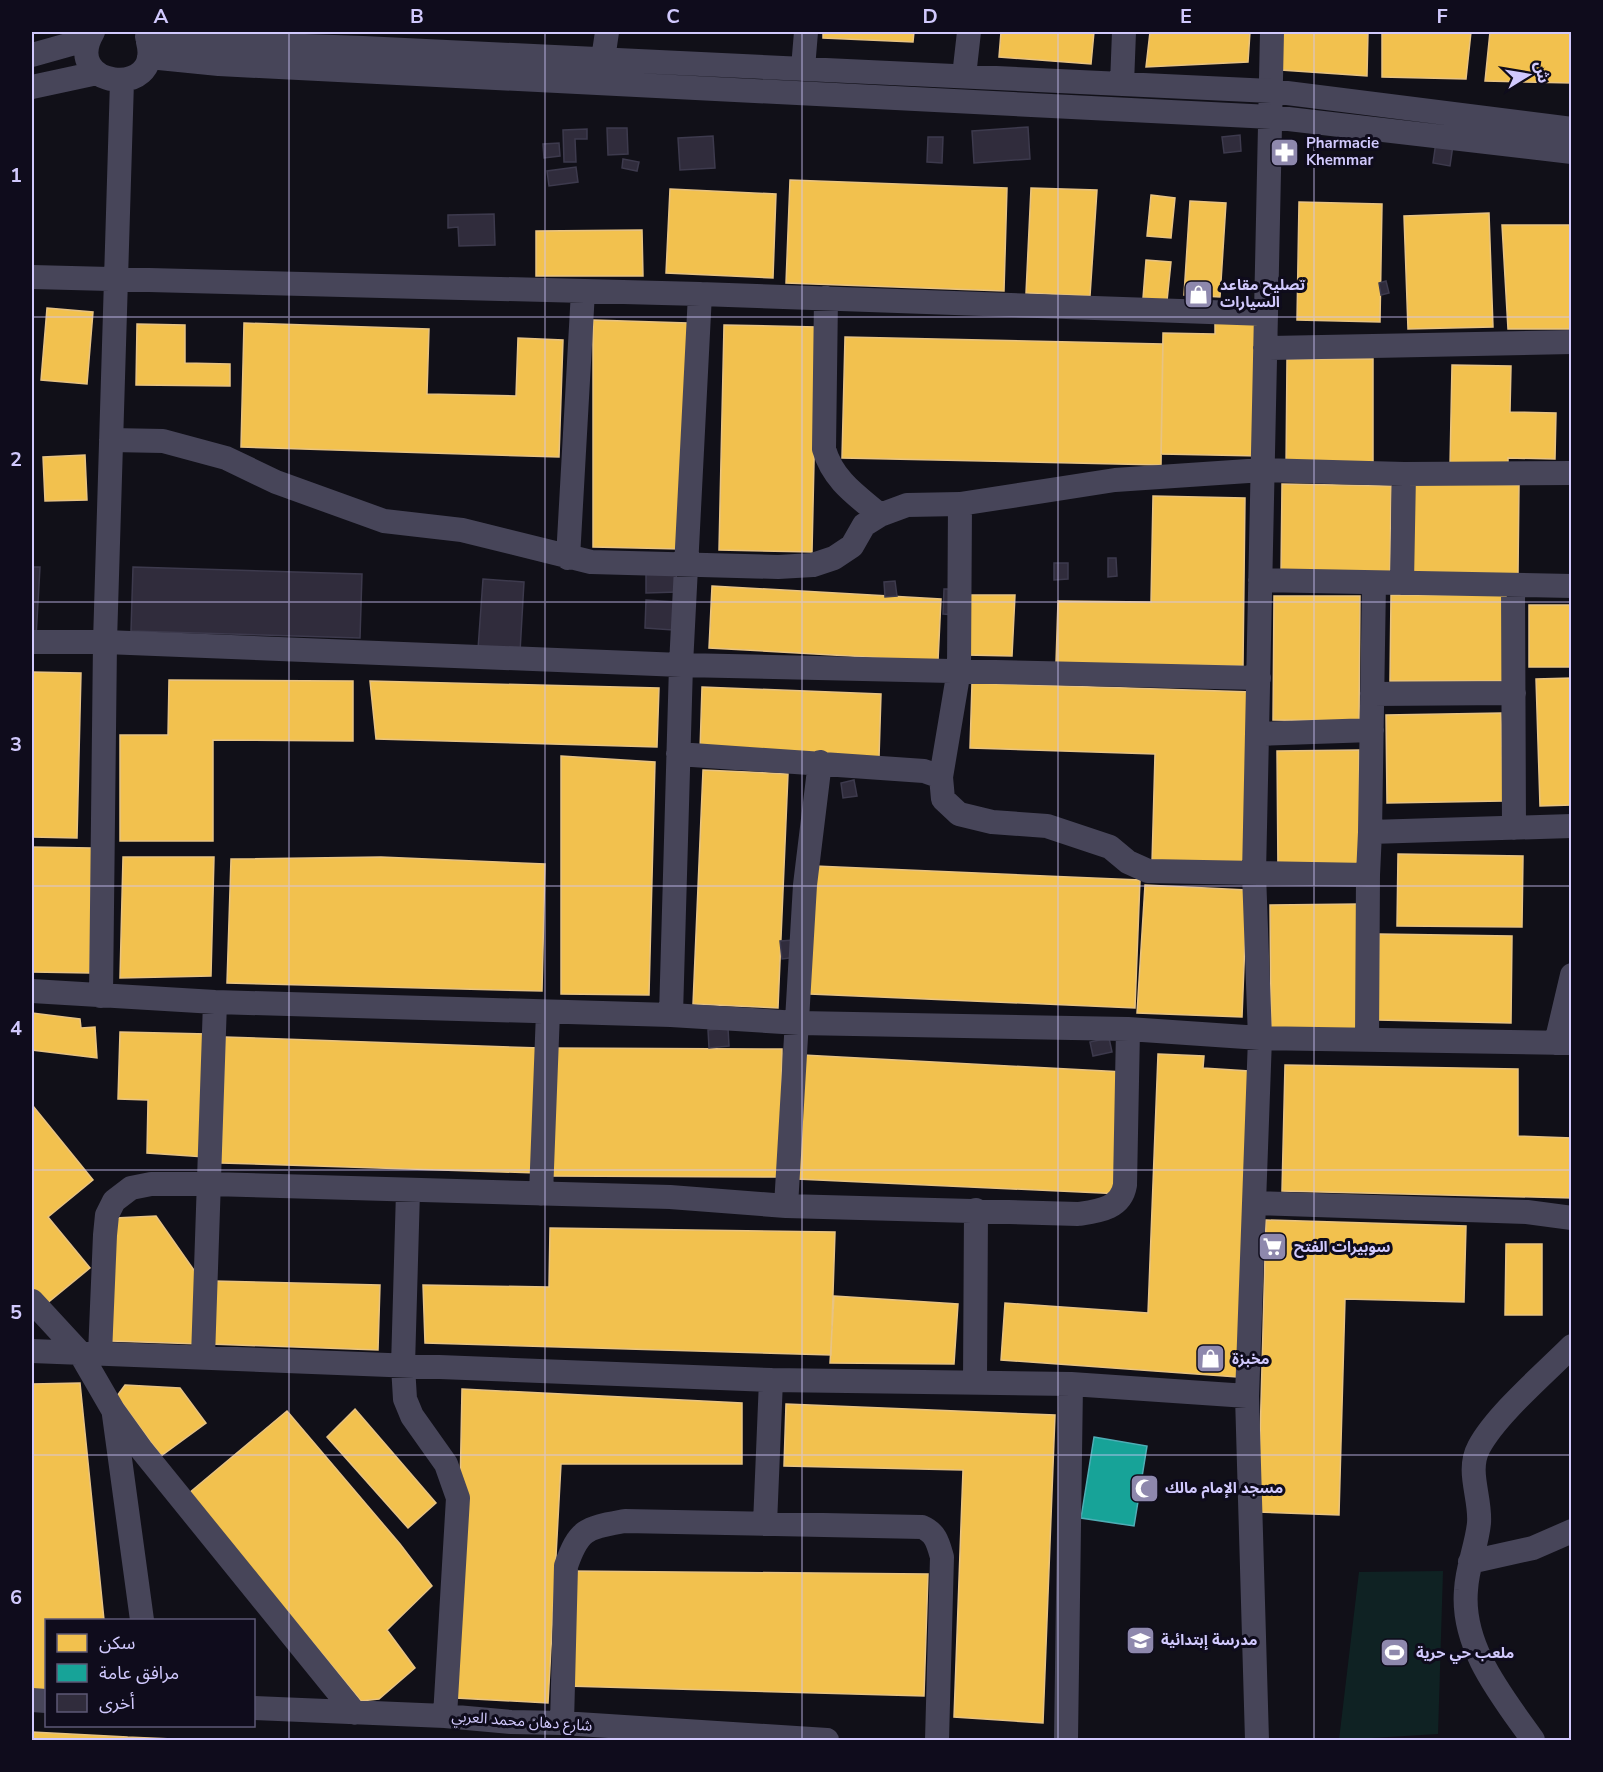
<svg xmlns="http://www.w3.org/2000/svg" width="1603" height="1772" font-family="'Nunito Sans','Noto Sans Arabic',sans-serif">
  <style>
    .green { fill: #0f2223 }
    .homes { fill: #f2c14e; stroke: #e8c382; stroke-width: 1.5 }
    .public { fill: #17a398; stroke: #4faeb6; stroke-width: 1.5 }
    .building { fill: #302c3c; stroke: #3d3a4d; stroke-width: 1.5 }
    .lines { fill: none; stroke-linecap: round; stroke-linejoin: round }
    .minor { stroke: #474559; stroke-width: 24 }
    .grid { fill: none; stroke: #d1c9fd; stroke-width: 1.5; stroke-opacity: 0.55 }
    .labels { text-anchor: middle; stroke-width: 6; stroke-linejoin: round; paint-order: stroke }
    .poi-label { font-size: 15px; font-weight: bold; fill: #d1c9fd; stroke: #0f0c1c; text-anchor: start }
    .street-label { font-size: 15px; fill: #d1c9fd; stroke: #0f0c1c }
    .neatline { fill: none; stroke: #d1c9fd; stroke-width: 2 }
    .grid-label { font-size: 20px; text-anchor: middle; font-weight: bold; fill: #d1c9fd }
  </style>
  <rect width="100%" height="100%" fill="#111018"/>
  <path class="green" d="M1443,1571L1438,1734L1339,1740L1359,1572Z"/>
  <path class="homes" d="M823,32H914L913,42L823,38Z
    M1001,32H1094L1091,64L999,57Z
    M1150,32H1250L1248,62L1146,67Z
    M1282,32H1368L1367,76L1281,70Z
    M1382,32H1471L1466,79L1382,77Z
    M1490,32H1572V83L1485,81Z
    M790,180L1007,188L1004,291L786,283Z
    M1031,188L1097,190L1090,296L1026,293Z
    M670,189L776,194L773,278L666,273Z
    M1151,195L1175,198L1171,238L1147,236Z
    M1190,201L1226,203L1220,297L1184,295Z
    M1299,202L1382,204L1380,322L1297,320Z
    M1489,213L1493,327L1408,329L1404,216Z
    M1502,225H1572V329H1508Z
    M642,230L643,276H536V231Z
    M1146,260L1171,262L1167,301L1143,298Z
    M47,308L93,312L87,384L41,380Z
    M593,320L688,323L680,549L593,547Z
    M1215,320L1262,321L1259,456L1161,454L1163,333L1215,334Z
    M244,323L429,329L427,394L516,396L518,338L563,340L559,457L241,447Z
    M137,324L185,325V363L230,364V386L136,385Z
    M724,325L817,327L812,552L719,550Z
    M845,337L1163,344L1161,465L842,458Z
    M1287,359H1373V469L1286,468Z
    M1452,365L1511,366L1510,412L1556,413L1555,459L1508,458V467L1450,466Z
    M85,455L87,500L45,501L43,457Z
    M1410,482L1519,485L1518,574L1409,572Z
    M1282,484L1391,486L1390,576L1281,574Z
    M1153,496L1245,498L1243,666L1056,663L1058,601L1151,602Z
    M712,586L941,599L938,661L709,648Z
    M965,595H1015L1012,656L966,655Z
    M1391,595H1506L1507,681H1390Z
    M1274,596H1360L1359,721L1273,720Z
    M1529,605H1572V667H1529Z
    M32,672L81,673L77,838L32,837Z
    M1572,678V805L1540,806L1536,679Z
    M169,680L353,681V741L213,740V841H120V735H168Z
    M370,681L659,688L657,747L376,739Z
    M972,683L1253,692L1247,866L1152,863L1155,754L970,748Z
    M702,687L881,694L879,758L700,751Z
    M1501,713L1503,801L1387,803L1386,715Z
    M1359,750L1360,870L1278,871L1277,751Z
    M561,756L655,762L649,995L561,994Z
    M703,770L788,774L778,1008L693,1004Z
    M32,847L92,848L90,973L32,972Z
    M1398,854L1523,856L1522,927L1397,926Z
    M123,857H214L211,976L120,978Z
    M381,857L545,864L542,991L227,983L231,859Z
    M815,866L1140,880L1135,1008L810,994Z
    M1145,885L1247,890L1242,1017L1137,1013Z
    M1359,904L1360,1031L1271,1032L1270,905Z
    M1379,934L1512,936L1511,1023L1378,1020Z
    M32,1013L80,1019L81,1028L95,1027L97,1058L32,1050Z
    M120,1032L208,1034L205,1157L147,1153L148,1100L118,1099Z
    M225,1037L540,1048L536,1173L221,1163Z
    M549,1048L782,1049L781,1177L548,1176Z
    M1158,1054L1204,1056L1203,1068L1249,1071L1237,1377L1001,1360L1005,1303L1148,1313Z
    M803,1055L1124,1072L1122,1194L797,1179Z
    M1285,1065L1518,1069V1136L1572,1138V1198L1282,1191Z
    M33,1106L93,1180L48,1217L90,1268L45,1305L32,1288Z
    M156,1216L203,1283L200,1344L111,1341L115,1218Z
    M1266,1220L1466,1226L1464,1302L1345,1299L1339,1515L1258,1512Z
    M550,1228L835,1232L831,1355L425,1343L423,1285L549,1287Z
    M1506,1244H1542V1315H1505Z
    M214,1281L380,1285L378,1350L210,1344Z
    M834,1296L958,1304L954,1364L830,1363Z
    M80,1383L104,1620H46V1689L32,1691V1384Z
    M125,1385L180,1388L206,1423L161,1456L117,1396Z
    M462,1389L742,1403V1464H561L548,1703L456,1698Z
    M786,1404L1055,1415L1043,1723L954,1717L963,1470L784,1466Z
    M355,1409L436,1503L408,1528L327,1437Z
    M287,1411L400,1544L432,1586L387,1630L415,1668L379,1699L361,1701L189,1493Z
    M569,1571L928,1574L924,1696L566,1686Z
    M32,1732L127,1737V1740H32Z
    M127,1737L196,1740H127Z"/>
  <path class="public" d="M1094,1437L1147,1446L1134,1526L1081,1518Z"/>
  <path class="building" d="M1028,127L1030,159L974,163L972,131Z
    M607,128H627L628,154L608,155Z
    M587,129V139H575L576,162H564L563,130Z
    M1240,135L1241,151L1224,153L1222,137Z
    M713,136L715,168L680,170L678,138Z
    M928,137H943L942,163L927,162Z
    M1436,142L1453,145L1450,166L1433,163Z
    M559,143L560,156L544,158L543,144Z
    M623,159L639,162L637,171L622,168Z
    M576,167L578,182L549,186L547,171Z
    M494,214L495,245L459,246L458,227L448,228V215Z
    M1386,281L1389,293L1381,295L1379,283Z
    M1108,558H1116L1117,576L1108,577Z
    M1054,563H1068V579L1054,580Z
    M32,567H40L36,638H32Z
    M133,567L362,574L360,638L131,631Z
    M676,569L677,592L646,593V570Z
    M483,579L524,582L520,652L478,649Z
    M895,581L897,596L885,597L884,582Z
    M944,589H956L955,615L943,614Z
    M646,600L675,602L673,630L645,628Z
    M854,780L857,796L843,798L841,783Z
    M795,940L797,957L782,959L780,941Z
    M728,1028L729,1046L709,1048L708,1030Z
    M1109,1038L1112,1052L1093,1056L1090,1042Z"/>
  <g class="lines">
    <path class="minor" d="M93,32C60,88 163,99 148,42
      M147,37L214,43L363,48L1271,91L1572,129
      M32,55L89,39
      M149,57L219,64L1271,117L1572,152
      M603,59L607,32
      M803,68L806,32
      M964,76L969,32
      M1122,84L1124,32
      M32,87L97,73
      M32,277L700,294L1266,314
      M826,298L824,449C833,480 856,495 880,515
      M1265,348L1572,342
      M111,440L163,441L226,458L276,482L384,521L462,530L591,562L778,567L813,565L834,558L852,546L864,525L880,515L907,505L960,504L1115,480L1263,470L1404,474L1572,473
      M568,558L583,291
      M1260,580L1572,586
      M1402,583L1404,474
      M1513,586L1514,828
      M32,642H105L681,665L1259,678
      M1372,694L1514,693
      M1258,734L1372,730
      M678,754L924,771L941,777L959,670L960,504
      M941,777L943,799L959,814L992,822L1047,826L1110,847L1128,862L1148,871L1368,875L1370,832L1572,826
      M1370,832L1374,583
      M32,991L215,1002L671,1015L799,1023L1128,1029L1260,1038L1572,1043
      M101,996L105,642L122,81
      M671,1015L681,665L700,294
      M1367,1039L1368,875
      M1556,1043L1572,975
      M408,1191L403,1366L405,1399L412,1416L446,1464L458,1498L445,1716
      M541,1194L548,1012
      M1255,1203L1527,1212L1572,1218
      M786,1206L805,885L820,762
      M32,1301L80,1353L113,1410L141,1449L355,1713
      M32,1351L771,1380L1071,1384L1247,1396
      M100,1354L105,1235L107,1215L114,1201L131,1188L151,1184H210L670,1197L786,1206L1078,1214C1098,1211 1121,1209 1125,1185L1128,1029
      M203,1357L215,1002
      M975,1381L976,1210
      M114,1415L142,1620
      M765,1524L771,1380
      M1470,1562L1533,1548L1572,1531
      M32,1700L46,1701
      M254,1708L445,1716L511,1722L562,1723L827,1740
      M562,1723L566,1566C579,1528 587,1528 625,1521L922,1527C936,1533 938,1543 942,1557L937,1740
      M1066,1740L1071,1384
      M1257,1740L1247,1396L1260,1038L1254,874L1272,32
      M1533,1740C1502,1696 1461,1647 1466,1590C1467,1567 1477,1545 1479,1523C1481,1497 1466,1471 1479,1447C1496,1415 1545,1373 1572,1346"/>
  </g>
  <path class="grid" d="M289,32V1740M545,32V1740M802,32V1740M1058,32V1740M1314,32V1740M32,317H1572M32,602H1572M32,886H1572M32,1170H1572M32,1455H1572"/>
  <defs>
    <symbol id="pharmacy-square" viewBox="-11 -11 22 22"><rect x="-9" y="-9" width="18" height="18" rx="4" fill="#8e88ad" stroke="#0f0c1c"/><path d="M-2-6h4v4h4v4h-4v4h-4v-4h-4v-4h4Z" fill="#fff"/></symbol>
    <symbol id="shop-square" viewBox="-11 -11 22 22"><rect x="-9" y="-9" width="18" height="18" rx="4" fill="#8e88ad" stroke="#0f0c1c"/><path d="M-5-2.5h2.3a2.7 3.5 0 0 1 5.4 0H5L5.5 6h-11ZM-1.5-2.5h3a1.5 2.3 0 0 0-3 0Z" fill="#fff"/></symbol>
    <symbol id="supermarket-square" viewBox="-11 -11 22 22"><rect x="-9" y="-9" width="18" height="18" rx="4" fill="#8e88ad" stroke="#0f0c1c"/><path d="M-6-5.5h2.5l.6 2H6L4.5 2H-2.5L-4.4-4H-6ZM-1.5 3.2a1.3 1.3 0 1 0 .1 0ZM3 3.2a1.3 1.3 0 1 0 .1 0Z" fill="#fff"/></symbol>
    <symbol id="mosque-square" viewBox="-11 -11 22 22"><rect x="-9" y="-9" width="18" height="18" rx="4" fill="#8e88ad" stroke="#0f0c1c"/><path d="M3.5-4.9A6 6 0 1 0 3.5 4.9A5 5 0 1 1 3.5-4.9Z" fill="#fff"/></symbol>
    <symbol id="school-square" viewBox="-11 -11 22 22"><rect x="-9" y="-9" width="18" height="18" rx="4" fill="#8e88ad" stroke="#0f0c1c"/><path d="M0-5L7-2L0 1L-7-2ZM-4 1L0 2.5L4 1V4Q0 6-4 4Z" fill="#fff"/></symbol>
    <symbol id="stadium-square" viewBox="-11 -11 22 22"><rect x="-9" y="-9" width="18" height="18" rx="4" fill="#8e88ad" stroke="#0f0c1c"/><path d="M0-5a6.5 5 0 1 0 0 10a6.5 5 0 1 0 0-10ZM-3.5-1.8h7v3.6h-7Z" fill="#fff"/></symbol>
  </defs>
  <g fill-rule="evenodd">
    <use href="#pharmacy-square" x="1268" y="136" width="33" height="33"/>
    <use href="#shop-square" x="1182" y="278" width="33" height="33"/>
    <use href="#supermarket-square" x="1256" y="1230" width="33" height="33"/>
    <use href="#shop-square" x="1194" y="1342" width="33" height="33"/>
    <use href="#mosque-square" x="1128" y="1472" width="33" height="33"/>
    <use href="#school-square" x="1124" y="1624" width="33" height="33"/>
    <use href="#stadium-square" x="1378" y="1636" width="33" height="33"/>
  </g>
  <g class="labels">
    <g class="poi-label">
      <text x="1306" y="148">Pharmacie<tspan x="1306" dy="17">Khemmar</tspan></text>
      <text x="1220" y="290">تصليح مقاعد<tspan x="1220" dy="17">السيارات</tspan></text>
      <text x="1294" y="1252">سوبيرات الفتح</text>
      <text x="1232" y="1364">مخبزة</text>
      <text x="1165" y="1493">مسجد الإمام مالك</text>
      <text x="1161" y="1645">مدرسة إبتدائية</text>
      <text x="1416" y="1658">ملعب حي حرية</text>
    </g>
    <g class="street-label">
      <text transform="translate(522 1721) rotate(4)" y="5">شارع دهان محمد العربي</text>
    </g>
  </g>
  <rect width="1603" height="1772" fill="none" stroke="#0f0c1c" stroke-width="66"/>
  <rect x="45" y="1619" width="210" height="108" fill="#0f0c1c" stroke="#5d5876" stroke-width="1.5"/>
  <rect x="57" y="1634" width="30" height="18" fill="#f2c14e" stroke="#5d5876" stroke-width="1.5"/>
  <text x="99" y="1649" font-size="18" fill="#d1c9fd">سكن</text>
  <rect x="57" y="1664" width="30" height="18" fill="#17a398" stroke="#5d5876" stroke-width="1.5"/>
  <text x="99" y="1679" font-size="18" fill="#d1c9fd">مرافق عامة</text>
  <rect x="57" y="1694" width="30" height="18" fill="#302c3c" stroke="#5d5876" stroke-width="1.5"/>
  <text x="99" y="1709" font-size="18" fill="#d1c9fd">أخرى</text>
  <g transform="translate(1528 75) rotate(79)" stroke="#0f0c1c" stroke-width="4.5" paint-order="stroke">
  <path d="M0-4.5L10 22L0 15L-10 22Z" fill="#d1c9fd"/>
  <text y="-9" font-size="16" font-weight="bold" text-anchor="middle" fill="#d1c9fd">ش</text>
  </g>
  <rect x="33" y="33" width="1537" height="1706" class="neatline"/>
  <g class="grid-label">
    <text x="161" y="23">A</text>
    <text x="417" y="23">B</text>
    <text x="673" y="23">C</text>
    <text x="930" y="23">D</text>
    <text x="1186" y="23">E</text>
    <text x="1442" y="23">F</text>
    <text x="16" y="182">1</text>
    <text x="16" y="466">2</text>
    <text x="16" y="751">3</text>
    <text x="16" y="1035">4</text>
    <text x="16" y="1319">5</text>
    <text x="16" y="1604">6</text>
  </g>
</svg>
